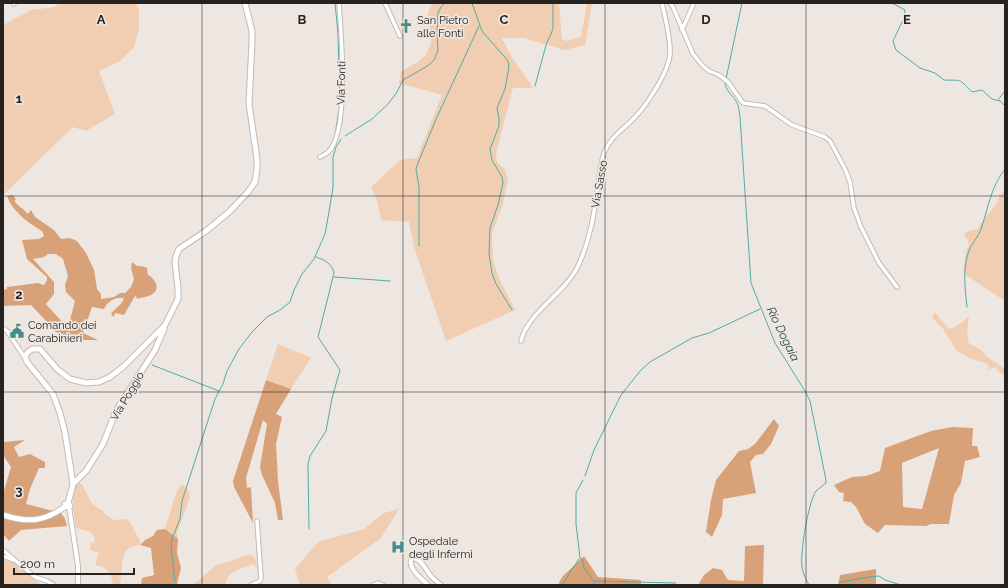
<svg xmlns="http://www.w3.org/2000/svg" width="1008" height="588" font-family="Raleway,sans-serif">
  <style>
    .green { fill: #f1cdb2 }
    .forest { fill: #d8a178; fill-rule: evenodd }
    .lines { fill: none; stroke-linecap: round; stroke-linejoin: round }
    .stream { stroke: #53aba6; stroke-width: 1 }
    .minor-casing { stroke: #c2bbb6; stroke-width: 5.5 }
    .tertiary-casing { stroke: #c2bbb6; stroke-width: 6 }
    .secondary-casing { stroke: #c2bbb6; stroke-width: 7 }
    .minor { stroke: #fff; stroke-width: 3.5 }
    .tertiary { stroke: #fff; stroke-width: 4 }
    .secondary { stroke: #fff; stroke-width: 5 }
    .grid { fill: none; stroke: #252220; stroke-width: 1; stroke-opacity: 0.55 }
    .labels { text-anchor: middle; stroke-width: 3.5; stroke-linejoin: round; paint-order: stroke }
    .poi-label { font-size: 11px; fill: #252220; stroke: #eee7e1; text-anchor: start }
    .street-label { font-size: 11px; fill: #252220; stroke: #eee7e1 }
    .water-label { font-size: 12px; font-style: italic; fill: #163f3d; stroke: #eee7e1 }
    .grid-label { font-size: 13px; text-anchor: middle; font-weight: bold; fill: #252220; stroke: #eee7e1; stroke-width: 3.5; stroke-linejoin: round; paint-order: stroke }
  </style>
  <rect width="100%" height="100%" fill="#eee7e1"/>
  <path class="green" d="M59,3H136L139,10V29L134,47L120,61L99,71L115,114L86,131L73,127L3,195V25L31,10L55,7Z
    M433,3H559L562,39L566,41L581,37L587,3H592L585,45L565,50L524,38H502L513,59L533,88H513L496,153L497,162L505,170L508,180L502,207L492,233L493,259L498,276L515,310L446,341L414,247L409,222L381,220L377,200L371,187L400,160L417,158L442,95L399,83L401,71L417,63L426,55L431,42L428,12Z
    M1005,191V301L967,276L963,272L966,251L969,244L964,234L968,231L978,229C982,219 990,213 996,204C999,199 999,194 1005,191Z
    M935,312L949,329C957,327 963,322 969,316L967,335L969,344L980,349L987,357L1005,369V376L1000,373L995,367L987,370L989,366L986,363L971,359L956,350L944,330L932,317Z
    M278,344L311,358L291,389L266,380Z
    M78,482L83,486L92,504L103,511L106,515L114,520L125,519L130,522L141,543C137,547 131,546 127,550C121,555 122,576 120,585H113C112,575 107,566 95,565L99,553L90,550L91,542L94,543L95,538L91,532L76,528C74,512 70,497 78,482Z
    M181,485H183L188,489L190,497L177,533L178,539L165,529L176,493Z
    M399,509L381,538L327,577L332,585H300L295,569L318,542L364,529L384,513Z
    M248,555H252C256,560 257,563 257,569L254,564C240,569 228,570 225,585H193L215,566Z
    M3,560L15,563L41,585H3Z"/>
  <path class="forest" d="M13,195L16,200L14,201L21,208H22L28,214L31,210L35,217L54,230L61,239L70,238L77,241L86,253L94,270L97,289L101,294V299L114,297L120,293H125L131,287L134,279L131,268L132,262L137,266H141L147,268L148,275C156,279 161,290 151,295C148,297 142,297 138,299L135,296L124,315L115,313L114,317L111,314C116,307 121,306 124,298C115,297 108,301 104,309L92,307L83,333L98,340H77L67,335L62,336L47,326V322L31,305L3,306V290L7,289V287L38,283L44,285L47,280V277L27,259L22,240L39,239L44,236L42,231C28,223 12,211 7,196ZM48,254H56L63,259L68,276L65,285L66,292L75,301L69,324H64L46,304L54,294V282L33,259L44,257Z
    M266,380L291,389L276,414L282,417L276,444L278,481L283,520H278L275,503L262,475L260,467L267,424L263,420L246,478L247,488L251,487L253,523L234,487L233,481Z
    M774,419L779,426L771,444L763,454L756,455L750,462L756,493L723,499L722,515L712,537L706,532L711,500L716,480L739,451L748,449L755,444Z
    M952,427L973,428L972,446H977L980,457L965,461L961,483L954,495L949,524H931L926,526L885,525L878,533L865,524L856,507L851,502L843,501L844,493L839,492L834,485L852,477L866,476L880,471L885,448L931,431ZM939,448L922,509L903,507L902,463Z
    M25,440L14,447L19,457L30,454L45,462V468H39L30,489L26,504L61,513L65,519L67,526L21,530L9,541L3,534V494L11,467L3,455V442Z
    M165,529L178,539L177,553L181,568L177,584L141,585L142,578L154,575L151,548L140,545L145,540L153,536L157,530Z
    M764,545L763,585H698L704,575L713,568L722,570L728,580L744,581L745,546Z
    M584,556L598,577L641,580V585H558L562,577Z
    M876,569V585H838L840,575Z"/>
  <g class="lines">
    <path class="stream" d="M335,3L338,34L340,105
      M472,3L482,31L508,61L509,67L505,89L497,108L499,119V126L490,149L492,160L502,177L503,183L498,205L490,228L489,254L492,273L496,284L512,310
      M892,3L905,10L904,18L893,41L896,50L920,68L935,73L944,80C963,81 957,77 972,92L982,90L992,99L1000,101L1005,106
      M726,79L742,3
      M725,82C725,91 732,94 736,101C739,105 739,112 740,117L751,283L775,343L805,391L810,401L826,480V483C823,486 819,488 816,491C808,503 800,553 802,567C803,574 806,579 809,585
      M535,86L546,45L553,29V3
      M998,100L1005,91
      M335,135L339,110
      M345,136L372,119L389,103L397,92L403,80L429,65L434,60L438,51L437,33L438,13L441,7L445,3
      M419,246V187L416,169L418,163L437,117L479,26
      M334,277L390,281
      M967,307C965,288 962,267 970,248C974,241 980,234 982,226C989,205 991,187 1005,169
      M152,365L219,391
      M585,476L594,450L621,395L641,370L650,362L692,338L709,333L760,309
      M583,480L576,493V524L580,558L583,560V566L596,585
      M309,529L308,464L310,456L326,431L332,398L340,370L318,337L334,273C332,263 324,260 316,257
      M594,581L676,583
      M175,582L171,546L172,539L180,519L182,501L215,399L223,384L227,371L239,349L252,332L267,317L280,310L290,302L294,290L302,274L314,259L325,234L327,223L333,188V157L336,147L341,139
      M840,582L869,577L879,576L885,580L901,585
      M562,585L579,559"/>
    <defs>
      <path id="minor" d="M14,3V4
        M385,3L400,36
        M670,3L673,7L693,54L703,66L709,71L719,75L728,82L743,103L765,106L792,125L825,137L830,141L845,169L850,182L854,208L861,227L879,263L897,287
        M682,30L694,3
        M320,157C323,155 326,154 328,152C350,132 341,33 339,3
        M3,328L7,331L25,358
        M521,341C528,312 563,295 577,268C590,242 594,214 598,186C600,175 600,164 604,153C610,137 624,129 635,117C647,105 669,71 670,54C671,38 665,18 662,3
        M3,550L35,577L47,581L54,585
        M3,556L13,560
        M251,585L260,581L261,578L257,521
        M373,585L378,583L383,585"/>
      <path id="tertiary" d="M69,506L78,566V585
        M428,585C422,579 406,567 412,558C421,558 425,569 431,576C433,579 437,582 441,585"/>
      <path id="secondary" d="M73,484L86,471L103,444L116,411L155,350L164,329
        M66,506L68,507L70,506L68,503L73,484L65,433L60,413L53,394L27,362C24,356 26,353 32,349H40L57,369L70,379L86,383L99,382L110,377L123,367L165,325L178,299V288L175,262L176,256L179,249L206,231L229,212L248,192L255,182L257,169V159L249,104L252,41V31L245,3
        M3,515C28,523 44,522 66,506L65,504"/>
    </defs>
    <use href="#minor" class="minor-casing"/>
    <use href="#tertiary" class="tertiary-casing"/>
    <use href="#secondary" class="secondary-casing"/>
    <use href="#minor" class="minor"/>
    <use href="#tertiary" class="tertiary"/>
    <use href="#secondary" class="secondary"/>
  </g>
  <path class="grid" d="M202,3V585M403,3V585M605,3V585M806,3V585M3,196H1005M3,392H1005"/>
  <defs>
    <symbol id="church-bare" viewBox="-9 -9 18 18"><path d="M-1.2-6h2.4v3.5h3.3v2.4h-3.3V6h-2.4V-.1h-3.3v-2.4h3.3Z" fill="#458c88" stroke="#eee7e1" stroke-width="2.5" paint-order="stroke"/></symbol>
    <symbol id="civic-bare" viewBox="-9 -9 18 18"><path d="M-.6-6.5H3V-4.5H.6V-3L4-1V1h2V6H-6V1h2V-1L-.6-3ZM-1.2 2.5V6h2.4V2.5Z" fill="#458c88" stroke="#eee7e1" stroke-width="2.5" paint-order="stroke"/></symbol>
    <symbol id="hospital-bare" viewBox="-9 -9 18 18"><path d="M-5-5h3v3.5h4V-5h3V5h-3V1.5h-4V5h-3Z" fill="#458c88" stroke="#eee7e1" stroke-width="2.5" paint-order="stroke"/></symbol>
  </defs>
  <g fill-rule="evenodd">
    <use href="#church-bare" x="396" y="16" width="20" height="20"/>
    <use href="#civic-bare" x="7" y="321" width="20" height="20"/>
    <use href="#hospital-bare" x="388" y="537" width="20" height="20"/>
  </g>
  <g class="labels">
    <g class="poi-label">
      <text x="417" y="24">San Pietro<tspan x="417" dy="13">alle Fonti</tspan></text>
      <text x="28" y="329">Comando dei<tspan x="28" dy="13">Carabinieri</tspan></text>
      <text x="409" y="545">Ospedale<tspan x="409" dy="13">degli Infermi</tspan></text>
    </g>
    <g class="street-label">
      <text transform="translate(341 83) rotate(-89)" y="4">Via Fonti</text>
      <text transform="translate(599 184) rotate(-80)" y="4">Via Sasso</text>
      <text transform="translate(127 396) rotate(-59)" y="4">Via Poggio</text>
    </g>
    <g class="water-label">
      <text transform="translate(783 334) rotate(64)" y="4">Rio Dogaia</text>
    </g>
  </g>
  <g class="grid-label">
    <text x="101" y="24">A</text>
    <text x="302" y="24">B</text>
    <text x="504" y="24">C</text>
    <text x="706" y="24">D</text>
    <text x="907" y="24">E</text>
    <text x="19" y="103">1</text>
    <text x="19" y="299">2</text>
    <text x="19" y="495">3</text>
  </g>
  <rect width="1008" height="588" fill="none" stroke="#252220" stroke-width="8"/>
  <path d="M14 568v6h120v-6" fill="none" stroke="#252220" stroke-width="2"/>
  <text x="20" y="568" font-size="12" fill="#252220" stroke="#eee7e1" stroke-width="3" paint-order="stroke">200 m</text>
</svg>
